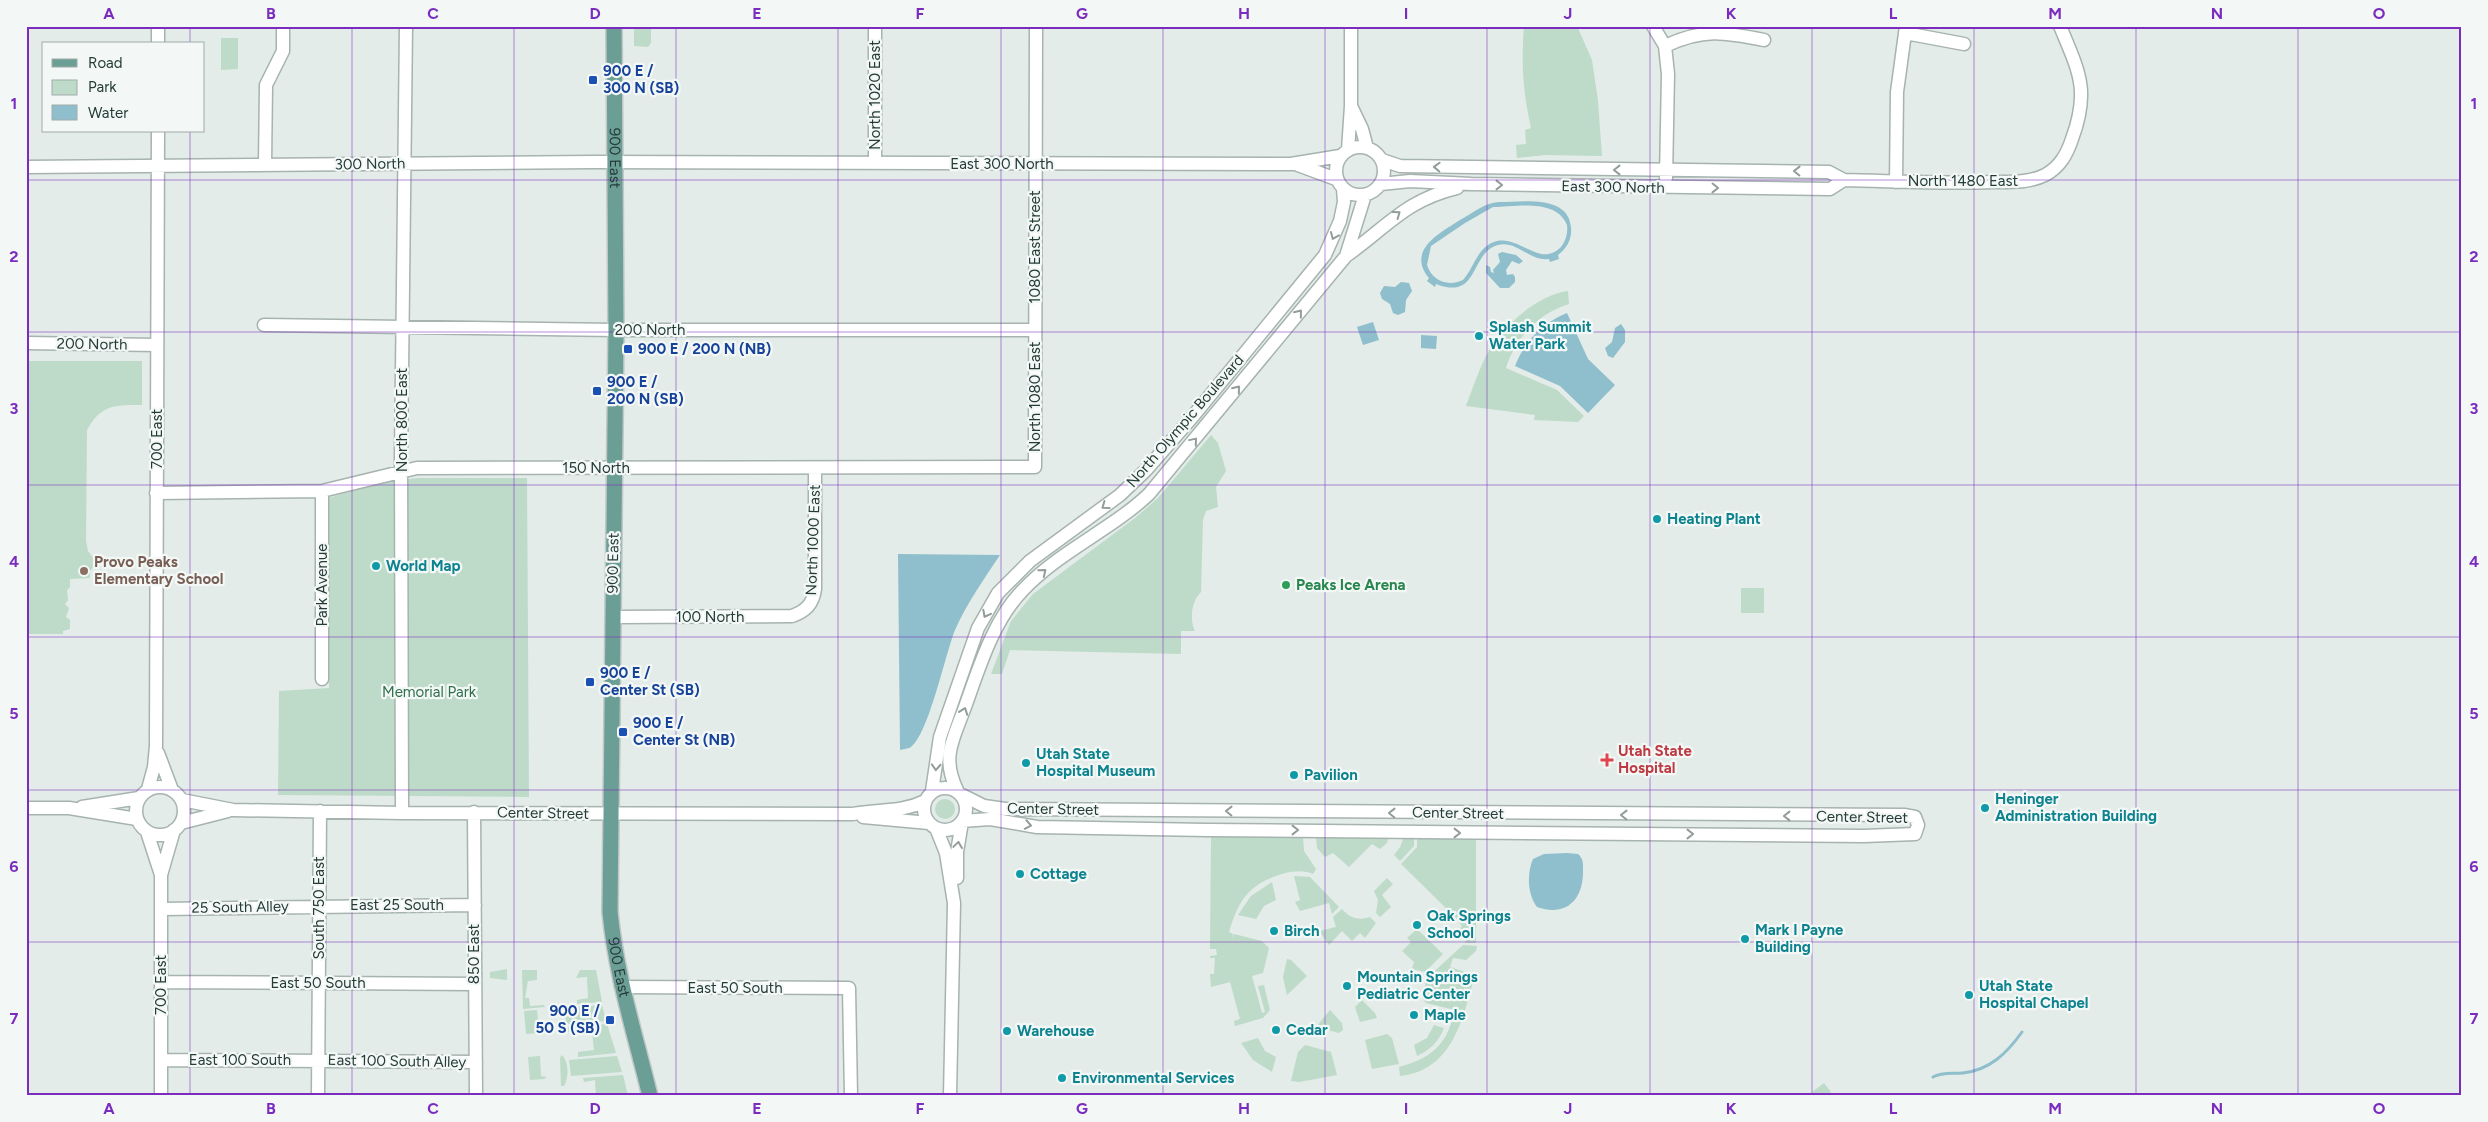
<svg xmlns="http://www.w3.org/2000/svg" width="2488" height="1122" font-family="Figtree,sans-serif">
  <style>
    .green { fill: #bddbc8 }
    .water { fill: #8fbecc; fill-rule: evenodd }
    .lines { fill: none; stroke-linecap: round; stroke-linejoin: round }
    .stream { stroke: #8fbecc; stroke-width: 3 }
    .minor-casing { stroke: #a6b3af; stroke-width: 15 }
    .major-casing { stroke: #c2c8c7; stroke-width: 18 }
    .minor { stroke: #fff; stroke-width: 12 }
    .major { stroke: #6b9e95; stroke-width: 15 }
    .oneway { stroke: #929d9b }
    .grid { fill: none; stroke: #7b2cbf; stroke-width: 1; stroke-opacity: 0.55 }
    .transit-dot { fill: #1a4fb4; stroke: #f3f8f6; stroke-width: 2 }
    .culture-dot { fill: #0f9aa8; stroke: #f3f8f6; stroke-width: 2 }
    .education-dot { fill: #8d6e63; stroke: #f3f8f6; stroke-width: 2 }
    .leisure-dot { fill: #2e9e5b; stroke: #f3f8f6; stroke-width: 2 }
    .health-dot { fill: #e0444e; stroke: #f3f8f6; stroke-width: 2 }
    .labels { text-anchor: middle; stroke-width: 4.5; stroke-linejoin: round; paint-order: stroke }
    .transit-label { font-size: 15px; font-weight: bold; fill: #164399; stroke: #f3f8f6; text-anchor: start }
    .street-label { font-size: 15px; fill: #243b37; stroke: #f3f8f6 }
    .culture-label { font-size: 15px; font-weight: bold; fill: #0d838f; stroke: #f3f8f6; text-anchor: start }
    .education-label { font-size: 15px; font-weight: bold; fill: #785e54; stroke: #f3f8f6; text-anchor: start }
    .leisure-label { font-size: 15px; font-weight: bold; fill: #27864d; stroke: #f3f8f6; text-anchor: start }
    .park-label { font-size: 15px; fill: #316f4e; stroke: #f3f8f6 }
    .health-label { font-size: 15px; font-weight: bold; fill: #be3a42; stroke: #f3f8f6; text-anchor: start }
    .neatline { fill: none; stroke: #7b2cbf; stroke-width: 2 }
    .grid-label { font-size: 16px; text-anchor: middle; font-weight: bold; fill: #7b2cbf }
  </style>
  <rect width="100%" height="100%" fill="#e3ece8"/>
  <path class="green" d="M634,26H651V43L648,47L634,46Z
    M1524,26H1577L1592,60L1598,101L1602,156L1546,155L1517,158L1516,145L1526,144L1525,130L1531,128C1523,92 1521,64 1524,26Z
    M221,38H238V69L221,70Z
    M1568,291L1569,304C1539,313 1515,338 1506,368L1557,390L1584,416L1578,422L1534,420L1535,415L1466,406C1472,390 1478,372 1486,356C1501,328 1536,295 1568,291Z
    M26,361H142V405C116,405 101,404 87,430L86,541L88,551L97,563L90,571V578L70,579V587L67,590L68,600L65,604L69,608L66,617L70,620V629L63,631V634H26Z
    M1211,435L1218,443L1226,471L1216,487L1218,507L1206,511L1203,520L1201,592C1192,600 1189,619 1195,631H1181V654L1010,650L1002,674H991L1011,621L1033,594L1135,518L1158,498Z
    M417,478H527L529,797L278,795L279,691L329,688L328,498L381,483Z
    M1741,588H1764V613H1741Z
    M935 809a10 10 0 1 1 20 0a10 10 0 1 1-20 0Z
    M1211,836L1303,837L1304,851L1316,869L1313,874C1305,870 1294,871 1285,873C1250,883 1239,898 1229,932L1233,934L1232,938L1234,934L1262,941L1269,948L1263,973L1252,976L1262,1013L1265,1012L1258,986L1264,985L1270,1010L1263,1018L1235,1026L1234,1021L1240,1019L1230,982L1211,987L1210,974H1214L1215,958H1210V956L1217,955L1216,949H1210Z
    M1389,836L1387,843L1380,849L1372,844L1349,867L1333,853L1325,857L1317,848L1316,837Z
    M1404,837H1414V846L1400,861L1394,855L1400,847Z
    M1417,837H1476V943H1465L1466,941L1457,932L1462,926L1456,918L1401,864L1417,847Z
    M1294,876L1310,877L1339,907L1332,914L1329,903L1300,911L1295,902L1300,900Z
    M1387,878L1393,884L1382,895L1391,907L1380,917L1376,913L1378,900L1374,891Z
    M1272,882L1276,900L1264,906L1256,919L1238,915L1251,896Z
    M1342,909C1350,918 1358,921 1370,917L1376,923L1365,938L1360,933L1352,941L1342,931L1329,945L1319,931L1336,927L1333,917Z
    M1417,929L1443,954L1425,972L1412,969L1414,962L1402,951L1411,942L1407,938Z
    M1463,945L1477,946L1476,951L1466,960L1453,958L1450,967L1468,973L1473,982C1462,1023 1450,1071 1400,1076L1399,1067C1432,1058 1447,1045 1455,1010L1426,1003L1422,998L1427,978Z
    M1287,959L1291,960L1307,976L1287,995L1283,977Z
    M507,969V980L490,978V972Z
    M522,970H537V980L528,981L525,998H529L530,1006L544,1005L545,1007L523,1009Z
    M580,970H596L602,1002L577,1004V1000L588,998L587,977L576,978Z
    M1362,1000L1375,1013L1377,1018L1360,1022L1355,1007Z
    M602,1005L606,1021L566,1024L565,1008Z
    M537,1010L539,1033L526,1034L524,1011Z
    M1330,1010L1342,1023L1343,1030L1339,1033L1316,1027Z
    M607,1024L616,1053L578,1057V1052L594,1050L592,1031L562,1032L567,1027Z
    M1434,1025L1444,1028C1439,1041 1430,1050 1417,1056L1414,1045L1427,1038Z
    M1387,1034L1392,1038L1399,1064L1372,1069L1365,1040Z
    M1258,1038L1265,1051L1276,1057L1272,1072L1253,1060L1241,1043Z
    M1305,1045L1331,1052L1337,1075L1299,1082L1291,1081L1298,1052Z
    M562,1055C569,1062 569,1077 564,1086H561L560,1058Z
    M540,1056L541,1076L547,1077L544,1079L530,1080L528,1057Z
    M617,1056L622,1072L571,1076L569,1060Z
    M623,1075L628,1096H596L595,1080L584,1082L583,1078Z
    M1824,1083L1831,1092L1826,1096H1807Z"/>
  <path class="water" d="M1499,202C1522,202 1569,194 1571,228C1572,239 1567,248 1558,255L1559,259L1550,262L1549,259C1530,262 1517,240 1498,245C1469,253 1480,301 1436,284L1435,287L1427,281L1429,278C1406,250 1440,233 1460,220C1473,213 1484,203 1499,202ZM1493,207C1516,207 1556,198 1567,225C1568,233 1566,241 1561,247C1540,269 1518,233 1494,242C1477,248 1474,268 1463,280C1448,287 1432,281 1427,265L1431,246L1465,223Z
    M1502,252L1516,255L1523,261L1519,264L1512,261L1506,270L1507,275L1513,274L1515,277V282L1509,288H1500L1486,273V265L1490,267L1491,272L1494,273L1493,270L1500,262L1498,254Z
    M1401,282L1409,283L1412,291L1406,300L1405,312L1398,315L1393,313L1390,304L1382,299L1380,293L1384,286L1395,287Z
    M1567,313L1588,359L1615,385L1588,413L1560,386L1515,366C1525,341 1542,323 1567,313Z
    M1373,322L1379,340L1363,345L1357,327Z
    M1621,324L1625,330V342L1613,358L1608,356L1605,348L1612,342L1615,328Z
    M1421,335L1437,336L1436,349L1421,348Z
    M898,554L1000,555C984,579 967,603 955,630C945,655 929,733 911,747C908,749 902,749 900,750Z
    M1567,853L1578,854C1584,859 1583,865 1583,872C1583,900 1566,917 1537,907C1527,894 1527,873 1533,859L1544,854Z"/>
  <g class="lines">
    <path class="stream" d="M1933,1077C1942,1072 1952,1074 1963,1073C1990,1070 2007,1053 2022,1032"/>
    <defs>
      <path id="minor" d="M875,26V163
        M1653,26L1665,46L1668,74L1666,178
        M1905,33L1964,44
        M158,44V26
        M1665,46C1703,28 1724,32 1764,40
        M1352,108L1362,129L1367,148
        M1336 171a24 24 0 1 1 48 0a24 24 0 1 1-48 0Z
        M1348,150L1351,106V26
        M1382,160L1400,166L1829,172L1844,180C1893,181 1943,184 1993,182C2010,182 2029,183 2045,175C2060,167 2067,154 2072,139C2090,90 2079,72 2060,26
        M265,165L266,85L283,51V26
        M1298,165L1336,179
        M26,167L593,162L1291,164L1340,156
        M1896,182L1897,92L1906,26
        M1381,184L1410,181L1471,184L1830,189L1844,180
        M1346,256C1387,227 1406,200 1457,188
        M264,325L616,330H1035
        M26,343L157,345
        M322,491V679
        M156,493L322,491L417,468L1035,467L1036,26
        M612,617L792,616C806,611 813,604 815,589V468
        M158,753L172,790
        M136 811a24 24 0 1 1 48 0a24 24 0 1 1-48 0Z
        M924 809a21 21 0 1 1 42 0a21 21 0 1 1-42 0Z
        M148,789L154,767L156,746L158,131
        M957,790C941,757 953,740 965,707C979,668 993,621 1022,591C1058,552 1111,530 1149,494L1346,256L1365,195
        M932,791L940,737L978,628L998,593L1030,561L1120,495L1146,470L1194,415L1325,255L1340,221L1344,202L1343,189
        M962,795L984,806L1005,809L1904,815L1915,817L1918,825L1915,834L1864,836L1207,830L1037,827L990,819L962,821
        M182,800L233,810L402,813L853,814C878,809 901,813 925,801
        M82,807L139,798
        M26,808H69L137,819
        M474,812L476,1096
        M402,813L401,459L406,26
        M863,817L929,823
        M181,823L228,811
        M936,828L946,853L954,903L950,1096
        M147,832L161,875V1096
        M161,875L174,830
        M957,878V852L962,822
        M161,909L475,905
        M161,982L474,984
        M621,987L849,988L851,1096
        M161,1060L476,1062
        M318,1096L320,811"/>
      <g id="major">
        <path id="s1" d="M614,26L616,330L610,912C616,975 635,1034 650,1096"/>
      </g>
    </defs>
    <use href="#minor" class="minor-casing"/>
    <use href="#major" class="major-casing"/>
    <use href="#minor" class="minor"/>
    <use href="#major" class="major"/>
  </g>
  <defs><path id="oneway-chevron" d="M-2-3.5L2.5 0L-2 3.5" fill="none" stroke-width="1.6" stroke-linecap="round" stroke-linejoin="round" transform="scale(1.25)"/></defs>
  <g class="oneway">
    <use href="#oneway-chevron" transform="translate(1437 167) rotate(-178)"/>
    <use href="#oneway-chevron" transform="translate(1617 170) rotate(-180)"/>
    <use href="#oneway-chevron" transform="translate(1797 171) rotate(-179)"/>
    <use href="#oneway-chevron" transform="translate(1499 185)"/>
    <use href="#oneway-chevron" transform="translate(1715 188) rotate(1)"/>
    <use href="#oneway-chevron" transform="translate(1397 214) rotate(-36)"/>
    <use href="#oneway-chevron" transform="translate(1334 236) rotate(113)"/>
    <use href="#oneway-chevron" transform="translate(1299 313) rotate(-51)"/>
    <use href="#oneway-chevron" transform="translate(1237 389) rotate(-51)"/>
    <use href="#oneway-chevron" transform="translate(1194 441) rotate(-50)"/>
    <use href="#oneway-chevron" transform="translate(1105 506) rotate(144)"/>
    <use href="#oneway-chevron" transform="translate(1043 572) rotate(-39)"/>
    <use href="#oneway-chevron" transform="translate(986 614) rotate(118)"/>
    <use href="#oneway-chevron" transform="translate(964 711) rotate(-70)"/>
    <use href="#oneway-chevron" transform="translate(936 767) rotate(93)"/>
    <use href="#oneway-chevron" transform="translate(1229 811) rotate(-179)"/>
    <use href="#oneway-chevron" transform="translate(1392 813) rotate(-179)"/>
    <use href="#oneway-chevron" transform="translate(1624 815) rotate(-179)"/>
    <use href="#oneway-chevron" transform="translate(1787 816) rotate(-180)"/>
    <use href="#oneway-chevron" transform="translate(1028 825) rotate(11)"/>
    <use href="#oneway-chevron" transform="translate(1295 830)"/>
    <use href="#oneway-chevron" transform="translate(1457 833)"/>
    <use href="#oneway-chevron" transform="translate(1690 834)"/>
    <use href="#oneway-chevron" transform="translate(958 845) rotate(-82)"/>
  </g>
  <path class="grid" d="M190,26V44M352,26V1096M514,26V1096M676,26V1096M838,26V1096M1001,26V1096M1163,26V1096M1325,26V1096M1487,26V1096M1650,26V1096M1812,26V1096M1974,26V1096M2136,26V1096M2298,26V1096M190,131V1096M26,180H2462M26,332H2462M26,485H2462M26,637H2462M26,790H2462M26,942H2462"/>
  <g class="transit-dot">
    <rect x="588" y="75" width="10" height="10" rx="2.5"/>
    <rect x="623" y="344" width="10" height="10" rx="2.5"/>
    <rect x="592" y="386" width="10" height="10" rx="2.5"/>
    <rect x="585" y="677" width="10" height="10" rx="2.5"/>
    <rect x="618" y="727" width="10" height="10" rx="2.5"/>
    <rect x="605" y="1015" width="10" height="10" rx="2.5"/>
  </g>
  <g class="culture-dot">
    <circle cx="1479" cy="336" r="5"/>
    <circle cx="1657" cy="519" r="5"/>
    <circle cx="376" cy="566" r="5"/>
    <circle cx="1026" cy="763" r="5"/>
    <circle cx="1294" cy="775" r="5"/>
    <circle cx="1985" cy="808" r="5"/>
    <circle cx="1020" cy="874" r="5"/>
    <circle cx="1417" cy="925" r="5"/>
    <circle cx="1274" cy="931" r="5"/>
    <circle cx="1745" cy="939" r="5"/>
    <circle cx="1347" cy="986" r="5"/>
    <circle cx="1969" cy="995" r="5"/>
    <circle cx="1414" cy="1015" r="5"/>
    <circle cx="1276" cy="1030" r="5"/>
    <circle cx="1007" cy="1031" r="5"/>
    <circle cx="1062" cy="1078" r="5"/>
  </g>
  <circle class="education-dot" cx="84" cy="571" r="5"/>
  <circle class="leisure-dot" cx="1286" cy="585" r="5"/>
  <path class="health-dot" d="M1604.5 752.5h5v5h5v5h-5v5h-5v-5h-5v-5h5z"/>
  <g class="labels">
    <g class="transit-label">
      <text x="603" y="76">900 E /<tspan x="603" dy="17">300 N (SB)</tspan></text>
      <text x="638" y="354">900 E / 200 N (NB)</text>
      <text x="607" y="387">900 E /<tspan x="607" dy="17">200 N (SB)</tspan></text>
      <text x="600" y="678">900 E /<tspan x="600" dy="17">Center St (SB)</tspan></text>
      <text x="633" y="728">900 E /<tspan x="633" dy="17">Center St (NB)</tspan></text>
      <text x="600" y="1016" text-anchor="end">900 E /<tspan x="600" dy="17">50 S (SB)</tspan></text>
    </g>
    <g class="street-label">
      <text transform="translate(875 95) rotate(-90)" y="5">North 1020 East</text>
      <text dy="5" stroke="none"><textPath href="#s1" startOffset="132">900 East</textPath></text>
      <text transform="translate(370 164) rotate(-1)" y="5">300 North</text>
      <text x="1002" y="169">East 300 North</text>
      <text x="1963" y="186">North 1480 East</text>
      <text transform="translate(1613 187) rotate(1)" y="5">East 300 North</text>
      <text transform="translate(1035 247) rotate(-90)" y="5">1080 East Street</text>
      <text x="650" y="335">200 North</text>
      <text transform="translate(92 344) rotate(1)" y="5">200 North</text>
      <text transform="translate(1035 397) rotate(-90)" y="5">North 1080 East</text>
      <text transform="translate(402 420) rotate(-90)" y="5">North 800 East</text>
      <text transform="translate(1185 421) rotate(-49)" y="5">North Olympic Boulevard</text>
      <text transform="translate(157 439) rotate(-90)" y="5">700 East</text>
      <text x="596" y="473">150 North</text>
      <text transform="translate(813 540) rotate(-88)" y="5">North 1000 East</text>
      <text transform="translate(613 563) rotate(-89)" y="5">900 East</text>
      <text transform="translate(322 585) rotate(-90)" y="5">Park Avenue</text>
      <text x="710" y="622">100 North</text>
      <text transform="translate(1053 809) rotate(1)" y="5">Center Street</text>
      <text transform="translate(543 813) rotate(1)" y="5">Center Street</text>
      <text transform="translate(1458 813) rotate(1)" y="5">Center Street</text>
      <text transform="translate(1862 817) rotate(1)" y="5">Center Street</text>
      <text x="397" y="910">East 25 South</text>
      <text transform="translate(240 907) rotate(-1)" y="5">25 South Alley</text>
      <text transform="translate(319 908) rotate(-90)" y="5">South 750 East</text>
      <text transform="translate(474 954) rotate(-90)" y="5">850 East</text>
      <text dy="5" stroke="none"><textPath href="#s1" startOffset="942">900 East</textPath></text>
      <text x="318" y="988">East 50 South</text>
      <text transform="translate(161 985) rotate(-90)" y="5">700 East</text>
      <text x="735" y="993">East 50 South</text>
      <text x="240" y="1065">East 100 South</text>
      <text transform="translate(397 1061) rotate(1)" y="5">East 100 South Alley</text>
    </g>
    <g class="culture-label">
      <text x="1489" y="332">Splash Summit<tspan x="1489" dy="17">Water Park</tspan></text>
      <text x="1667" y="524">Heating Plant</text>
      <text x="386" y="571">World Map</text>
      <text x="1036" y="759">Utah State<tspan x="1036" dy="17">Hospital Museum</tspan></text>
      <text x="1304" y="780">Pavilion</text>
      <text x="1995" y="804">Heninger<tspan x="1995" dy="17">Administration Building</tspan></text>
      <text x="1030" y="879">Cottage</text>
      <text x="1427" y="921">Oak Springs<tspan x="1427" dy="17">School</tspan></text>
      <text x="1755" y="935">Mark I Payne<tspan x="1755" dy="17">Building</tspan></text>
      <text x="1284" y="936">Birch</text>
      <text x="1357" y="982">Mountain Springs<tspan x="1357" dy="17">Pediatric Center</tspan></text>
      <text x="1979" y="991">Utah State<tspan x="1979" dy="17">Hospital Chapel</tspan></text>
      <text x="1424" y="1020">Maple</text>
      <text x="1286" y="1035">Cedar</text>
      <text x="1017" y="1036">Warehouse</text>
      <text x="1072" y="1083">Environmental Services</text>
    </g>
    <g class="education-label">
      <text x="94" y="567">Provo Peaks<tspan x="94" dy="17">Elementary School</tspan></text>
    </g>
    <g class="leisure-label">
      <text x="1296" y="590">Peaks Ice Arena</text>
    </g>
    <g class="park-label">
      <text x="429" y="697">Memorial Park</text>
    </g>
    <g class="health-label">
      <text x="1618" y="756">Utah State<tspan x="1618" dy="17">Hospital</tspan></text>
    </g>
  </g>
  <rect width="2488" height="1122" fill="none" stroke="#f3f8f6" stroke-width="55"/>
  <rect x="42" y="42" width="162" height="90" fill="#f3f8f6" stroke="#a0acaa"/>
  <rect x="52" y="59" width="25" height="8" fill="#6b9e95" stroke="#a0acaa"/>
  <text x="88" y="68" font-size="15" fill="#243b37">Road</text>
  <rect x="52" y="80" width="25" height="15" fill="#bddbc8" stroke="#a0acaa"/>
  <text x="88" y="92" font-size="15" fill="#243b37">Park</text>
  <rect x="52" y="105" width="25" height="15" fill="#8fbecc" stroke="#a0acaa"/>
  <text x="88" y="118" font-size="15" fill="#243b37">Water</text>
  <rect x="28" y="28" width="2432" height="1066" class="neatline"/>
  <g class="grid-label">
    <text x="109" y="19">A</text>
    <text x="271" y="19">B</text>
    <text x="433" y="19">C</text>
    <text x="595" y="19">D</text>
    <text x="757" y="19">E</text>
    <text x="920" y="19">F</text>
    <text x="1082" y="19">G</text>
    <text x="1244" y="19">H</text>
    <text x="1406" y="19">I</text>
    <text x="1568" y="19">J</text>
    <text x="1731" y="19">K</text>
    <text x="1893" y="19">L</text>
    <text x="2055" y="19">M</text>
    <text x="2217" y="19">N</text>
    <text x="2379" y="19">O</text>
    <text x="14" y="109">1</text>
    <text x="2474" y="109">1</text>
    <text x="14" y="262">2</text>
    <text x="2474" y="262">2</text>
    <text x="14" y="414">3</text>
    <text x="2474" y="414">3</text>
    <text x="14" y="567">4</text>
    <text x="2474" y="567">4</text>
    <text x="14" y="719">5</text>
    <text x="2474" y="719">5</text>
    <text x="14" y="872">6</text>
    <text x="2474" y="872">6</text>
    <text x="14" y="1024">7</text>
    <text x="2474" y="1024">7</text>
    <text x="109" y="1114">A</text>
    <text x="271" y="1114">B</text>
    <text x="433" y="1114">C</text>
    <text x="595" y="1114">D</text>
    <text x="757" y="1114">E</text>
    <text x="920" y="1114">F</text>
    <text x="1082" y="1114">G</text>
    <text x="1244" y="1114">H</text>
    <text x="1406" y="1114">I</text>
    <text x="1568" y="1114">J</text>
    <text x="1731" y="1114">K</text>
    <text x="1893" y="1114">L</text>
    <text x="2055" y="1114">M</text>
    <text x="2217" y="1114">N</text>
    <text x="2379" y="1114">O</text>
  </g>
</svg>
